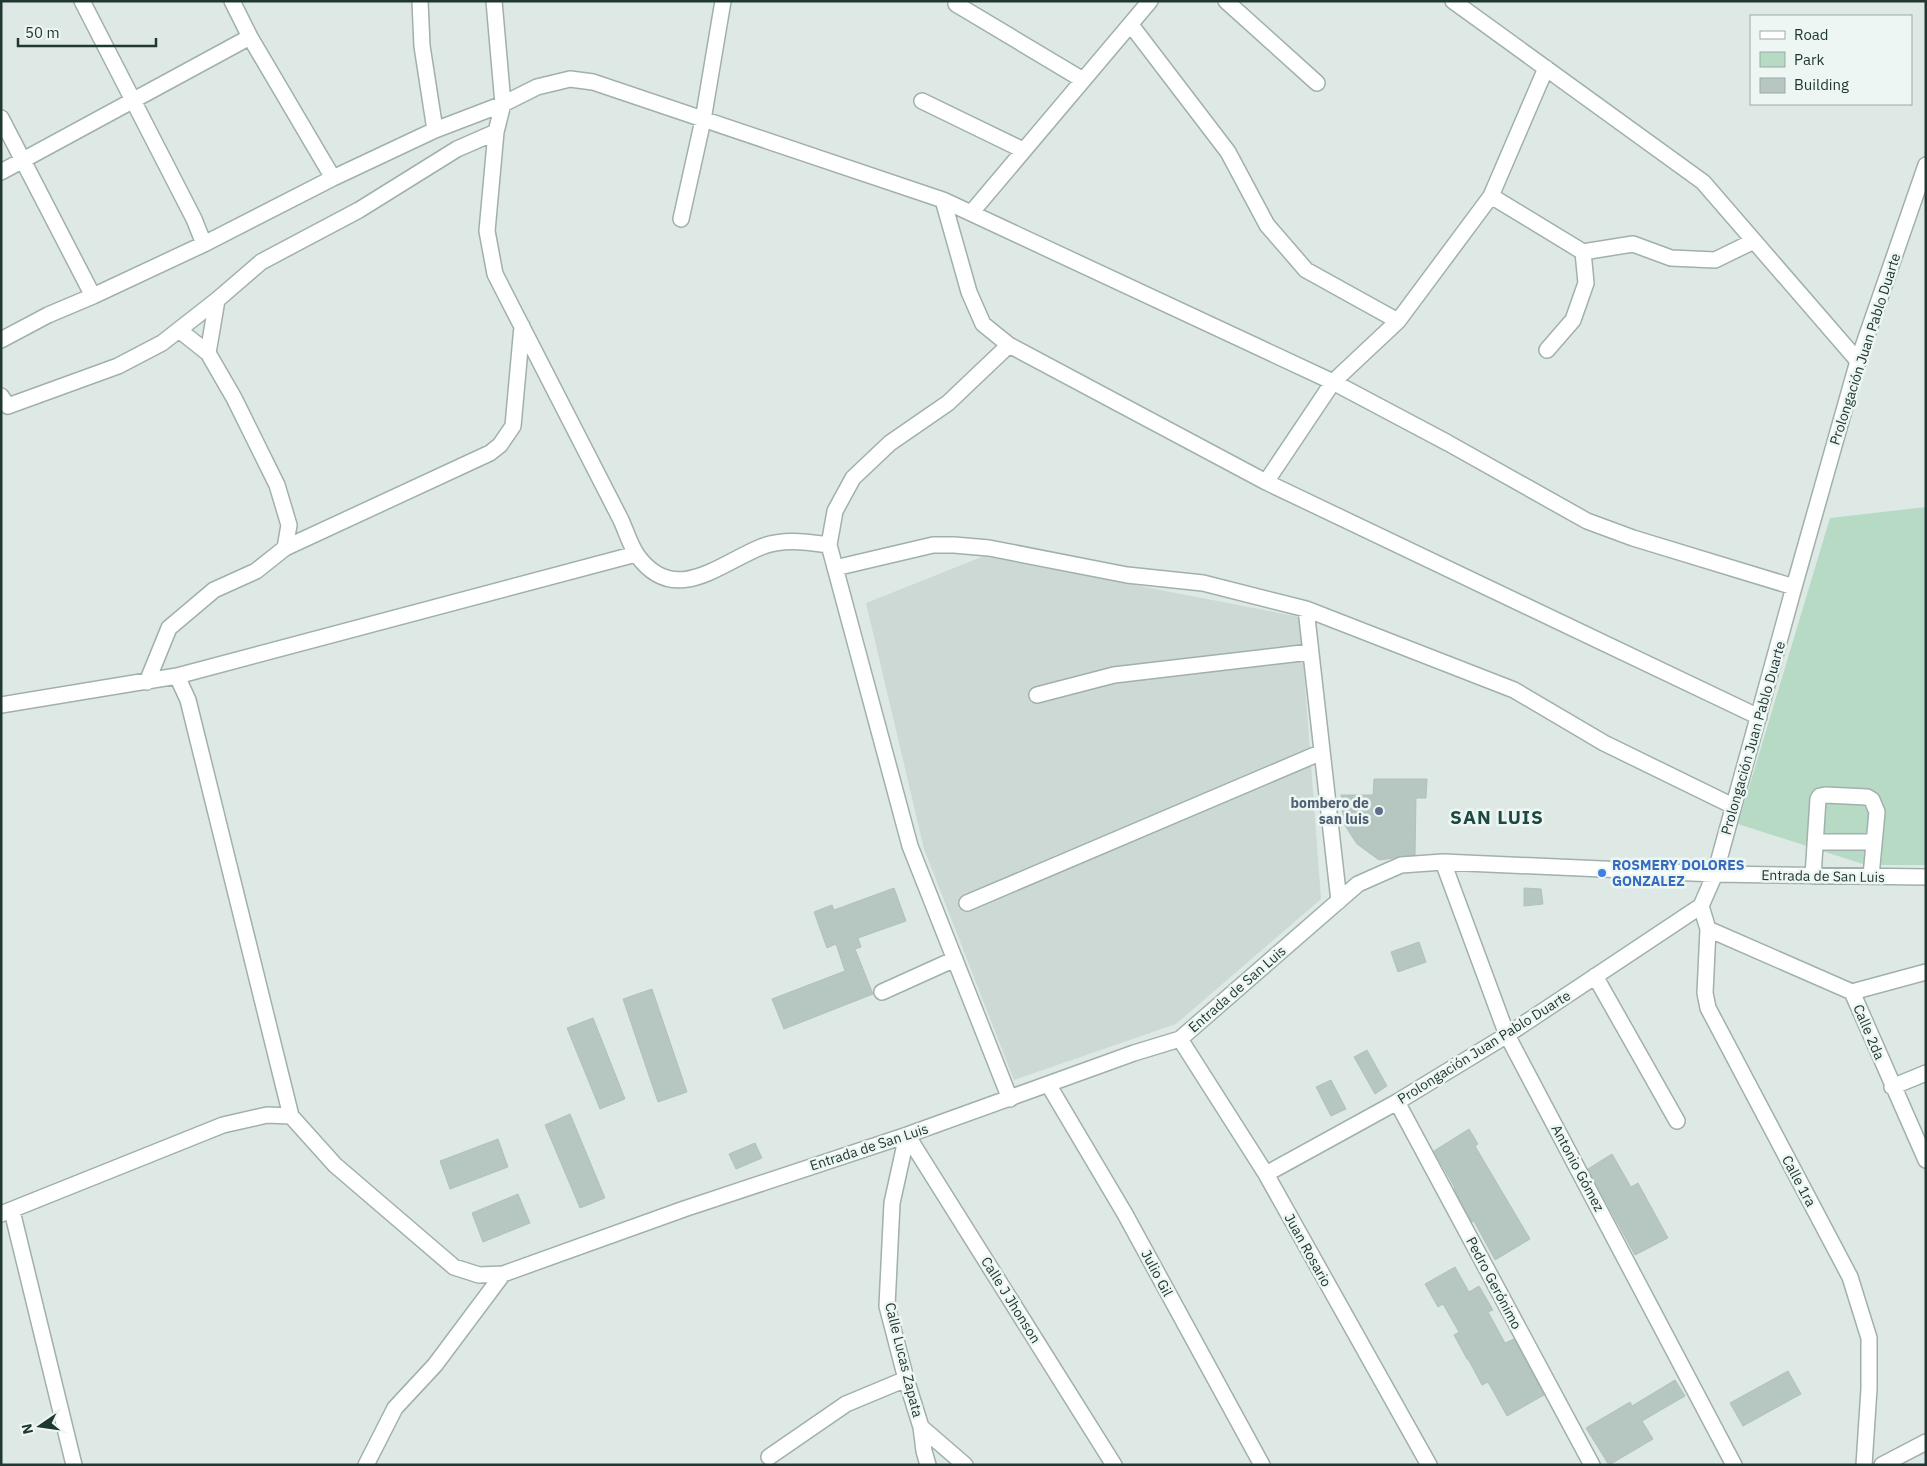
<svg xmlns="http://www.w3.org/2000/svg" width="1927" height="1466" font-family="'IBM Plex Sans',sans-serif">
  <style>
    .built { fill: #ccd9d4 }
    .green { fill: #b6dac4 }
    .building { fill: #b6c6c1; stroke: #b0c2bd }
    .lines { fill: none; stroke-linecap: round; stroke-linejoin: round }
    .minor-casing { stroke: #a1b0ac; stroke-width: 18 }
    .minor { stroke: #fff; stroke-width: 15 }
    .service-dot { fill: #5c6f8a; stroke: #eef6f3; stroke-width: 2 }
    .shop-dot { fill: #3f7fe0; stroke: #eef6f3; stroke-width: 2 }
    .labels { text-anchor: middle; stroke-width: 5; stroke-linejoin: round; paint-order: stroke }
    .street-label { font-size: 14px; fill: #203834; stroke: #eef6f3 }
    .service-label { font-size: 14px; font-weight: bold; fill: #4e5e75; stroke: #eef6f3; text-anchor: end }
    .shop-label { font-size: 14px; font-weight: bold; fill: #366cbe; stroke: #eef6f3; text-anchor: start }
    .district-label { font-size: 19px; font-weight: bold; letter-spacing: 1px; fill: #1d4943; stroke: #eef6f3 }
  </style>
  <rect width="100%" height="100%" fill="#dee9e5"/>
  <path class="built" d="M984,556L1300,617L1321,899L1176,1024L1014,1080L924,849L866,603Z"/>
  <path class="green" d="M1926,507V865H1866L1738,824L1830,518Z"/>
  <path class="building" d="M1374,779H1427L1426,798H1416L1415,855L1379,860L1357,844L1344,824L1341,795H1373Z
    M894,888L906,921L858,938L861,947L855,949L873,994L784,1029L772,999L845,971L836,944L827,948L814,912L832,905L834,910Z
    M1524,888L1541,889L1543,904L1524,906Z
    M1419,942L1426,962L1398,972L1391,952Z
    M652,989L687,1092L658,1102L623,999Z
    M593,1018L625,1099L600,1109L567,1028Z
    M1367,1050L1387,1086L1375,1094L1354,1057Z
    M1331,1080L1346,1109L1331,1116L1316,1087Z
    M570,1114L605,1198L580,1208L545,1125Z
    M1469,1129L1478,1144L1475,1146L1530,1239L1495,1260L1474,1221L1472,1222L1454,1189L1455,1188L1434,1151Z
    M498,1139L508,1167L450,1189L440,1161Z
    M755,1143L762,1158L736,1169L729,1154Z
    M1612,1154L1631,1187L1638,1183L1668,1238L1635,1255L1588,1169Z
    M518,1194L530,1223L483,1242L472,1213Z
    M1455,1267L1469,1292L1479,1286L1493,1310L1488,1312L1505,1343L1514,1339L1544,1395L1507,1416L1488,1382L1482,1385L1468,1359H1467L1454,1335L1459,1332L1443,1304L1438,1307L1425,1284Z
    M1788,1371L1801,1394L1743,1426L1730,1403Z
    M1675,1380L1685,1396L1642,1421L1653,1439L1609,1465L1586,1428L1630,1402L1632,1406Z"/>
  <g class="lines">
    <defs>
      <path id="minor" d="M82,1L194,219L204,244
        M232,1L250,37L333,178
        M420,1L422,46L435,130
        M1226,1L1317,83
        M1453,1L1703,182L1858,361
        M956,4L1083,80
        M1131,25L1228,152L1267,225L1306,270L1398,321
        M922,101L1023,150
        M1,118L93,296
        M496,132L487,231L495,274L621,520C626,531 630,545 637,555C674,607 719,564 761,547C783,538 807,542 829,545
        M1,172L250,37
        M1491,196L1583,252L1633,244L1671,258L1715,260L1754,241
        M943,200L969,292L983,324L1009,345L1266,482L1759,717
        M971,213L1150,1
        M681,219L703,120L723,1
        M1,340L48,315L93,296L204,244L333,178L435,130L503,104L537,87L570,79L593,82L943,200L1333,382L1448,443L1587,521L1633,538L1794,587
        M1009,345L948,403L890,443L853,478L835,511L829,545L910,846L1010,1099
        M1547,350L1573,320L1586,283L1583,252
        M208,353L217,300
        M1,396L8,406L118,366L162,343L217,300L261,262L359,210L457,149L496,132L503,104L494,1
        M1266,482L1333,382L1398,321L1491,196L1546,68
        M285,548L490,453L500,445L513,426L522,326
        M835,568L933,545H954L989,548L1127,575L1203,583L1306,609L1514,690L1604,743L1733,806
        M1306,609L1339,901
        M177,676L636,554
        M147,682L169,628L214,590L256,571L285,548L289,525L277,485L234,398L208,353L179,330
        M1037,695L1114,675L1310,652
        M1,705L177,676L188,700L291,1116L335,1165L454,1267L479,1275L503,1274L684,1209L907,1135L1134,1053L1180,1039L1358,884L1401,865L1443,862L1715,874L1926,877
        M1815,842H1874
        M1443,862L1507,1035L1734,1465
        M1813,876L1818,799L1820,796L1825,795L1867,797L1872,800L1877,812L1871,876
        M967,903L1322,752
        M1701,906L1708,929L1705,993L1708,1008L1850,1277L1869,1338V1389L1864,1465
        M1708,929L1852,992L1926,1160
        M1595,976L1677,1121
        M882,992L955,959
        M1852,992L1926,972
        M1180,1039L1266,1174L1429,1465
        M1048,1084L1125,1214L1262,1465
        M1892,1087L1926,1073
        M1397,1102L1592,1465
        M907,1135L1114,1465
        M907,1135L892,1203L887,1306L906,1379L921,1427L924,1451L928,1465
        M1266,1174L1397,1102L1507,1035L1701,906L1715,874L1794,587L1858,361L1926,165
        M12,1211L74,1465
        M1,1214L223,1125L267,1115L291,1116
        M921,1427L965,1465
        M769,1457L846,1404L906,1379
        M366,1465L395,1408L435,1365L503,1274
        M1882,1465L1926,1442"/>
    </defs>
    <use href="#minor" class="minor-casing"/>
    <use href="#minor" class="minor"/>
  </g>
  <circle class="service-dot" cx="1379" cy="811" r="5"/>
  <circle class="shop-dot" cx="1602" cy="873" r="5"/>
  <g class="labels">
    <g class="street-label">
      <text transform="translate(1865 349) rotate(-72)" y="5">Prolongación Juan Pablo Duarte</text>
      <text transform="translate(1753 738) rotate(-74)" y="5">Prolongación Juan Pablo Duarte</text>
      <text transform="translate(1823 876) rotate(1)" y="5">Entrada de San Luis</text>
      <text transform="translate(1237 989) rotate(-41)" y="5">Entrada de San Luis</text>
      <text transform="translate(1869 1032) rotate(67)" y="5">Calle 2da</text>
      <text transform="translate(1484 1047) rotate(-32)" y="5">Prolongación Juan Pablo Duarte</text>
      <text transform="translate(869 1147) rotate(-18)" y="5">Entrada de San Luis</text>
      <text transform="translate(1578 1168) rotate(62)" y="5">Antonio Gómez</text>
      <text transform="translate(1799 1181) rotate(62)" y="5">Calle 1ra</text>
      <text transform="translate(1308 1250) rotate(61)" y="5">Juan Rosario</text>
      <text transform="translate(1157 1273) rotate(62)" y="5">Julio Gil</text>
      <text transform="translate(1494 1283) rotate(62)" y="5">Pedro Gerónimo</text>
      <text transform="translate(1011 1300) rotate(58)" y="5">Calle J Jhonson</text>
      <text transform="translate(904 1360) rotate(76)" y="5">Calle Lucas Zapata</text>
    </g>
    <g class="service-label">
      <text x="1369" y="808">bombero de<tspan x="1369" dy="16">san luis</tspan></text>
    </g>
    <g class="shop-label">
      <text x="1612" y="870">ROSMERY DOLORES<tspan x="1612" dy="16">GONZALEZ</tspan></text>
    </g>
    <g class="district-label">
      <text x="1497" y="824">SAN LUIS</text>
    </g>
  </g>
  <rect width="1927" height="1466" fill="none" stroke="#203834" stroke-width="5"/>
  <rect x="1750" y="15" width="162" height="90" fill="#eef6f3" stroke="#9caaa7"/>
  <rect x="1760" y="31" width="25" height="8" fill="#ffffff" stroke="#9caaa7"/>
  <text x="1794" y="40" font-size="15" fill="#203834">Road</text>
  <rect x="1760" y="52" width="25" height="15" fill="#b6dac4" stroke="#9caaa7"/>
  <text x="1794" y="65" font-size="15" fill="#203834">Park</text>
  <rect x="1760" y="78" width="25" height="15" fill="#b6c6c1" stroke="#9caaa7"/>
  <text x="1794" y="90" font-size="15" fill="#203834">Building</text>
  <g transform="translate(40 1426) rotate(257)" stroke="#eef6f3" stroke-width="4" paint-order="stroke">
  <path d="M0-4L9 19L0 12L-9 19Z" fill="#203834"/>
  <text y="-8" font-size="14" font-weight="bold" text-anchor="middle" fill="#203834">N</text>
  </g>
  <path d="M18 38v8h138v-8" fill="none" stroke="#203834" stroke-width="2.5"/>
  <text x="25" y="38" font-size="15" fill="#203834" stroke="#eef6f3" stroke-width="4" paint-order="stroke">50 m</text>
</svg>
